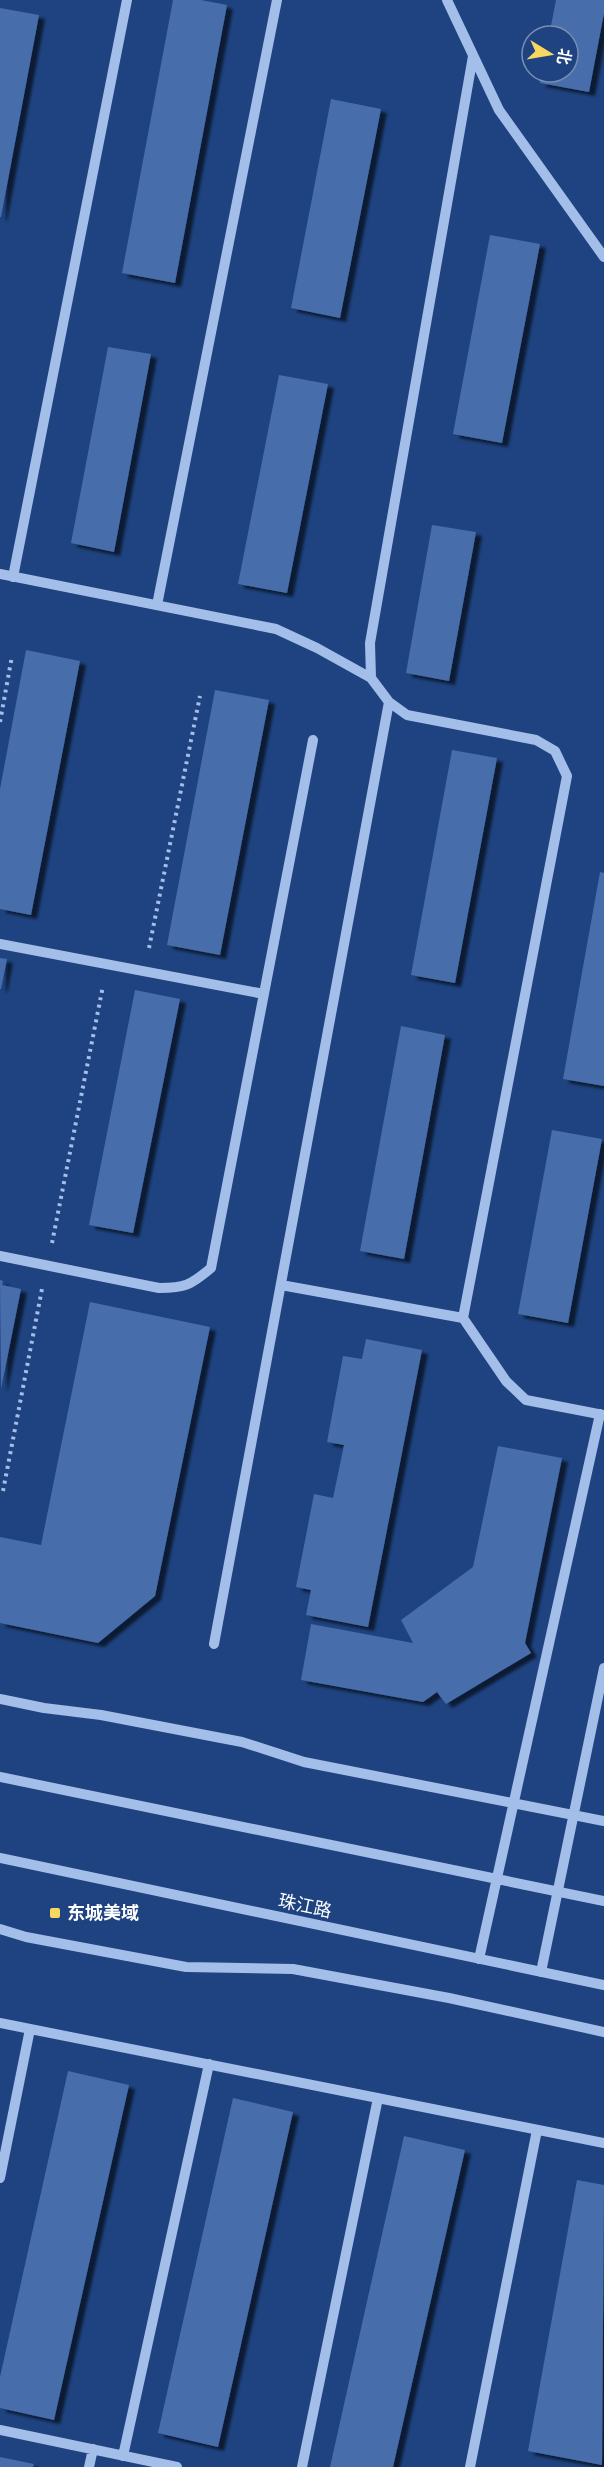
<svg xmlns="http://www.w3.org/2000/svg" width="604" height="2467" font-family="'Varela Round','Noto Sans SC',sans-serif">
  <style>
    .building { fill: #476daa; filter: url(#shadow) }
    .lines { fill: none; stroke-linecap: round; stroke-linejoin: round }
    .path { stroke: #a3bee8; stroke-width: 4; stroke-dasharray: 3 4.5; stroke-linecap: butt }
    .minor { stroke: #a3bee8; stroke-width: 10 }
    .poi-dot { fill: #f7d662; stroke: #1e4380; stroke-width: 2 }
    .labels { text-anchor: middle; stroke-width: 6; stroke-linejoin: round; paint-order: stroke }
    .street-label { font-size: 18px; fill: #fff; stroke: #1e4380 }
    .poi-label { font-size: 18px; font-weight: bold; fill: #fff; stroke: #1e4380; text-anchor: start }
  </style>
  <defs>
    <filter id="shadow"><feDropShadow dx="6" dy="4" stdDeviation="1.5" flood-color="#0009"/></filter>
  </defs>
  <rect width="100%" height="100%" fill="#1e4380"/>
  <path class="building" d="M173,0H201L227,5L175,283L122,273Z
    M556,0H604V13L589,92L540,83L543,72H568V36H549Z
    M0,8L39,15L1,217H0Z
    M331,99L381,109L340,318L291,308Z
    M490,235L540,244L502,443L453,434Z
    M108,347L151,354L114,552L71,543Z
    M279,375L328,384L287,593L238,584Z
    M432,525L476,532L449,681L406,673Z
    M26,650L80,661L31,915L0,909V789Z
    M215,690L269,700L220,955L167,945Z
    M452,750L497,758L455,983L411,975Z
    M600,872L604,873V1086L563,1079Z
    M0,958L7,959L1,989H0Z
    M135,990L180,999L133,1233L89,1225Z
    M401,1026L445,1035L404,1259L360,1251Z
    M552,1130L602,1139L568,1323L518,1314Z
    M0,1280L3,1281L2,1285L21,1289L1,1389Z
    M90,1302L210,1327L155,1596L98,1643L0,1623V1537L41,1545Z
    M366,1339L422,1350L368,1627L306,1615L311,1590L296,1587L314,1494L333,1498L344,1445L327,1442L343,1356L362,1359Z
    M498,1446L562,1458L525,1643L531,1653L446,1704L437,1692L423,1702L301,1680L311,1624L413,1643L401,1620L473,1567Z
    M68,2071L129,2085L54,2420L0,2408V2377Z
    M233,2098L293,2112L218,2447L158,2433Z
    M404,2136L465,2150L393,2467H330Z
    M577,2180L604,2185L602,2465L528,2451Z
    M0,2457L34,2464L33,2467H0Z"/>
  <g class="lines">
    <path class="path" d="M0,722L12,656
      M149,948L200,696
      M52,1243L103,986
      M3,1491L42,1289"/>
    <path class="minor" d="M447,0L499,110L604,257
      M0,574L276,629L317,648L371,678
      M13,577L127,0
      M157,605L277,0
      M0,944L264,994
      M0,1256L159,1288C185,1288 191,1285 211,1268L313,740
      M281,1285L463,1318L506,1381L526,1400L604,1415
      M463,1318L567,776L555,751L536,740L407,715L389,702L371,678L370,643L473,56
      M214,1644L389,702
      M0,1699L44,1708L101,1715L242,1742L304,1762L604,1821
      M0,1777L604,1901
      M0,1858L604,1985
      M0,1929L26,1937L186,1967L293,1969L449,1998L604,2032
      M479,1959L600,1414
      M541,1972L604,1668
      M0,2023L604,2143
      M0,2178L30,2029
      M0,2430L177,2467
      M123,2456L209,2064
      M89,2467L93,2449
      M302,2467L378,2098
      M470,2467L537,2130"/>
  </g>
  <rect class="poi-dot" x="49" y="1907" width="12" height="12" rx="3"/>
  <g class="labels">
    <g class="street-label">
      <text transform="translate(305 1906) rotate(12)" y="6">珠江路</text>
    </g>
    <g class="poi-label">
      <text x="67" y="1919">东城美域</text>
    </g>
  </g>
  <g transform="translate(550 54) rotate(101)"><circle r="28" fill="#1e4380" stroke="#788eb3" stroke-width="1.5"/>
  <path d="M0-4.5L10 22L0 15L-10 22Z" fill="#f7d662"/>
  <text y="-9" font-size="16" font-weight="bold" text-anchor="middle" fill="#ffffff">北</text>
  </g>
</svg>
